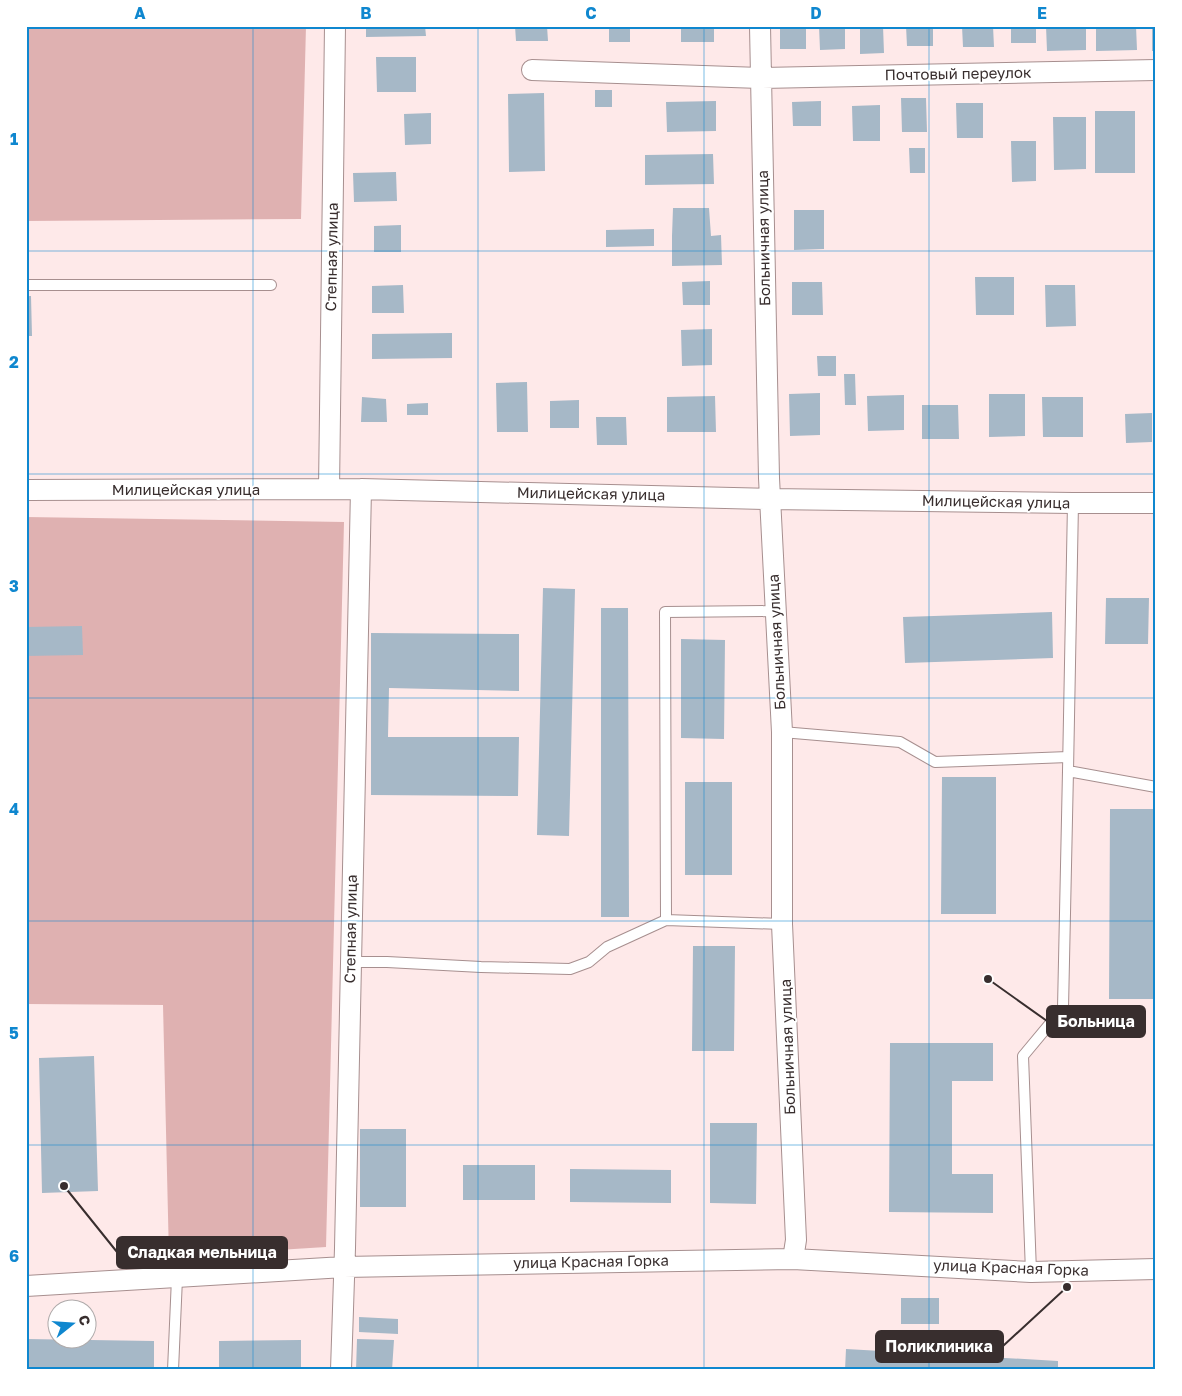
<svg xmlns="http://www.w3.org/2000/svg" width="1182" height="1396" font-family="'Golos Text',sans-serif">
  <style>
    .green { fill: #dfb1b1 }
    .building { fill: #a6b8c7 }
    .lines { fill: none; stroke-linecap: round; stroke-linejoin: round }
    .lane-casing { stroke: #a78f8f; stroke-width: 12 }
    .street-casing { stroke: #a78f8f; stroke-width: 22 }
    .lane { stroke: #fff; stroke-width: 10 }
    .street { stroke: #fff; stroke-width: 20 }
    .grid { fill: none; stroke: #0f87cf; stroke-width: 1; stroke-opacity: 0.55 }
    .labels { text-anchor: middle; stroke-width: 4; stroke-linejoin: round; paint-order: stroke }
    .street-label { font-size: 15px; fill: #382e2e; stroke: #fff }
    .leader { fill: none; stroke: #382e2e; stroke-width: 2 }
    .callout-dot { fill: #382e2e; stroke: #fff; stroke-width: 2 }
    .callout { fill: #382e2e; stroke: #382e2e; stroke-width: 2 }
    .callout-label { font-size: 16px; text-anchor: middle; font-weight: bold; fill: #fff }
    .neatline { fill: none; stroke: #0f87cf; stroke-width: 2 }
    .grid-label { font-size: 16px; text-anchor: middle; font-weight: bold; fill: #0f87cf }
  </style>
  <rect width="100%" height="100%" fill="#fee9e9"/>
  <path class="green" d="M26,26H306L301,219L26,221Z
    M26,517L344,522L326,1247L169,1257L163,1005L26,1004Z"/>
  <path class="building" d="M366,26H425L426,36L366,37Z
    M515,26H547L548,41H516Z
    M609,26H630V42H609Z
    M681,26H714V42H681Z
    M780,26H806V49H780Z
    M819,26H845V49L820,50Z
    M860,26H883L884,53L860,54Z
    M906,26H933V46H907Z
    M962,26H993L994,47H963Z
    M1011,26H1036V43H1011Z
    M1046,26H1086V50L1047,51Z
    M1096,26H1136L1137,50L1096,51Z
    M1152,26H1156V51H1152Z
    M376,57H416V92H377Z
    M595,90H612V107H595Z
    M544,93L545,171L509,172L508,94Z
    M901,98H926L927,132H902Z
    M716,101V131L667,132L666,102Z
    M821,101V126H793L792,102Z
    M956,103H983V138H957Z
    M880,105V141H853L852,106Z
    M1153,105H1156V142H1154Z
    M1095,111H1135V173H1095Z
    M431,113V144L405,145L404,114Z
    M1053,117H1086V169L1054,170Z
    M1011,141H1036V181L1012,182Z
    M909,148H925V173H910Z
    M713,154L714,184L645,185V155Z
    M396,172L397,201L354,202L353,173Z
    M673,208H709L711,236L721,235L722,265L672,266V236Z
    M794,210H824V249L794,250Z
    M401,225V252H374V226Z
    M654,229V246L606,247V230Z
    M975,277H1014V315H976Z
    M710,281V305H683L682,282Z
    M792,282H822L823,315H792Z
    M403,285L404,313H372V286Z
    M1045,285H1075L1076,326L1046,327Z
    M26,296H31L32,336H26Z
    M712,329V365L682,366L681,330Z
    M452,333V358L372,359V334Z
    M817,356H836V376H818Z
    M844,374H855L856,405H845Z
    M527,382L528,432H497L496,383Z
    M820,393V435L790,436L789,394Z
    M989,394H1025V436L989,437Z
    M904,395V430L868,431L867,396Z
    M715,396L716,432H667V397Z
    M362,397L386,399L387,422H361Z
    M1042,397H1083V437H1043Z
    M579,400V428H550V401Z
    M428,403V415H407V404Z
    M922,405H958L959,439H922Z
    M1152,413V442L1126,443L1125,414Z
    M596,417H626L627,445H597Z
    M543,588L575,589L569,836L537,835Z
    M1106,598H1149L1148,644H1105Z
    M601,608H628L629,917H601Z
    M1052,612L1053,658L905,663L903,617Z
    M82,626L83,655L26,656V627Z
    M371,633L519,634V691L389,688L388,737H519L518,796L371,795Z
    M681,639L725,640L724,739L681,738Z
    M942,777H996V914H941Z
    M685,782H732V875H685Z
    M1110,809H1156V999H1109Z
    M693,946H735L734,1051H692Z
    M890,1043H993V1081H952V1174H993V1213L889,1212Z
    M94,1056L98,1191L42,1193L39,1058Z
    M710,1123H757L756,1204L710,1203Z
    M360,1129H406V1207H360Z
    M463,1165H535V1200H463Z
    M570,1169L671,1170V1203L570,1202Z
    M901,1298H939V1324H901Z
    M359,1317L398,1319V1334L359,1332Z
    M26,1339L154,1341V1370H26Z
    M357,1339L394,1340L392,1370H356Z
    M301,1340V1370H219V1341Z
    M846,1349L1058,1361V1370H845Z"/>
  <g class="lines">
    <defs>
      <path id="lane" d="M26,285H271
        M1073,503L1068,771L1156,787
        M776,611L665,612L666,920L782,924
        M782,732L900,742L935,762L1068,757
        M351,962H387L481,967L570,969L589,962L607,947L666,920
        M1031,1272L1023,1056L1063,1008L1068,771
        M173,1370L177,1278"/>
      <path id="street" d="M760,26L769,478L782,732V924L796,1240L793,1259
        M532,70L760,78L1156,70
        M329,489L335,26
        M26,490L361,489L769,499L1073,503H1156
        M26,1286L344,1267L793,1259L1031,1272L1156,1269
        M341,1370L345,1248L361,489"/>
    </defs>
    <use href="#lane" class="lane-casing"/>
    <use href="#street" class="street-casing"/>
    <use href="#lane" class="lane"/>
    <use href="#street" class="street"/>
  </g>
  <path class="grid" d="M253,26V1370M478,26V1370M704,26V1370M929,26V1370M26,251H1156M26,474H1156M26,698H1156M26,921H1156M26,1145H1156"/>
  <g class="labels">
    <g class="street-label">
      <text transform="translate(958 74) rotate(-1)" y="5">Почтовый переулок</text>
      <text transform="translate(764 238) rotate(-91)" y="5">Больничная улица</text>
      <text transform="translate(332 257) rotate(-89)" y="5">Степная улица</text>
      <text x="186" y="495">Милицейская улица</text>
      <text transform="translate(591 494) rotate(1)" y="5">Милицейская улица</text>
      <text transform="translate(996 502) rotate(1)" y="5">Милицейская улица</text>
      <text transform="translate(777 642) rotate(-93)" y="5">Больничная улица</text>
      <text transform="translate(351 929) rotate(-89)" y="5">Степная улица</text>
      <text transform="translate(788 1047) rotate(-92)" y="5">Больничная улица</text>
      <text transform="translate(591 1262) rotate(-1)" y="5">улица Красная Горка</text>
      <text transform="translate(1011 1268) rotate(2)" y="5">улица Красная Горка</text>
    </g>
  </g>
  <path class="leader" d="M988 979L1047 1021M64 1186L117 1252M1067 1287L1003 1346"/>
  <g class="callout-dot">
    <circle cx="988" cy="979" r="5"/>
    <circle cx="64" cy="1186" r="5"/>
    <circle cx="1067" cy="1287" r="5"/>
  </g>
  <g class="callout">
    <rect x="1047" y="1006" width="98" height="31" rx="5"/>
    <rect x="117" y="1237" width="170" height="31" rx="5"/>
    <rect x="876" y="1331" width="127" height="31" rx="5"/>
  </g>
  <g class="callout-label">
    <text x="1096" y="1027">Больница</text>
    <text x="202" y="1258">Сладкая мельница</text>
    <text x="939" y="1352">Поликлиника</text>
  </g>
  <rect width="1182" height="1396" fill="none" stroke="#ffffff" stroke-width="55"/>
  <g transform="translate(72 1324) rotate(73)"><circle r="24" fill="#ffffff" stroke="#afabab"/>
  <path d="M0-4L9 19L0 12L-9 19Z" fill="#0f87cf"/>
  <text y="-8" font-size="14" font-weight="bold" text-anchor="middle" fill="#382e2e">С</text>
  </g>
  <rect x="28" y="28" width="1126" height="1340" class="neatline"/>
  <g class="grid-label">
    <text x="140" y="19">A</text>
    <text x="366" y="19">B</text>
    <text x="591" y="19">C</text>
    <text x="816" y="19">D</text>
    <text x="1042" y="19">E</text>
    <text x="14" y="145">1</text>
    <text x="14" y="368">2</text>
    <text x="14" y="592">3</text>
    <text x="14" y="815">4</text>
    <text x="14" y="1039">5</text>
    <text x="14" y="1262">6</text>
  </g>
</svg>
